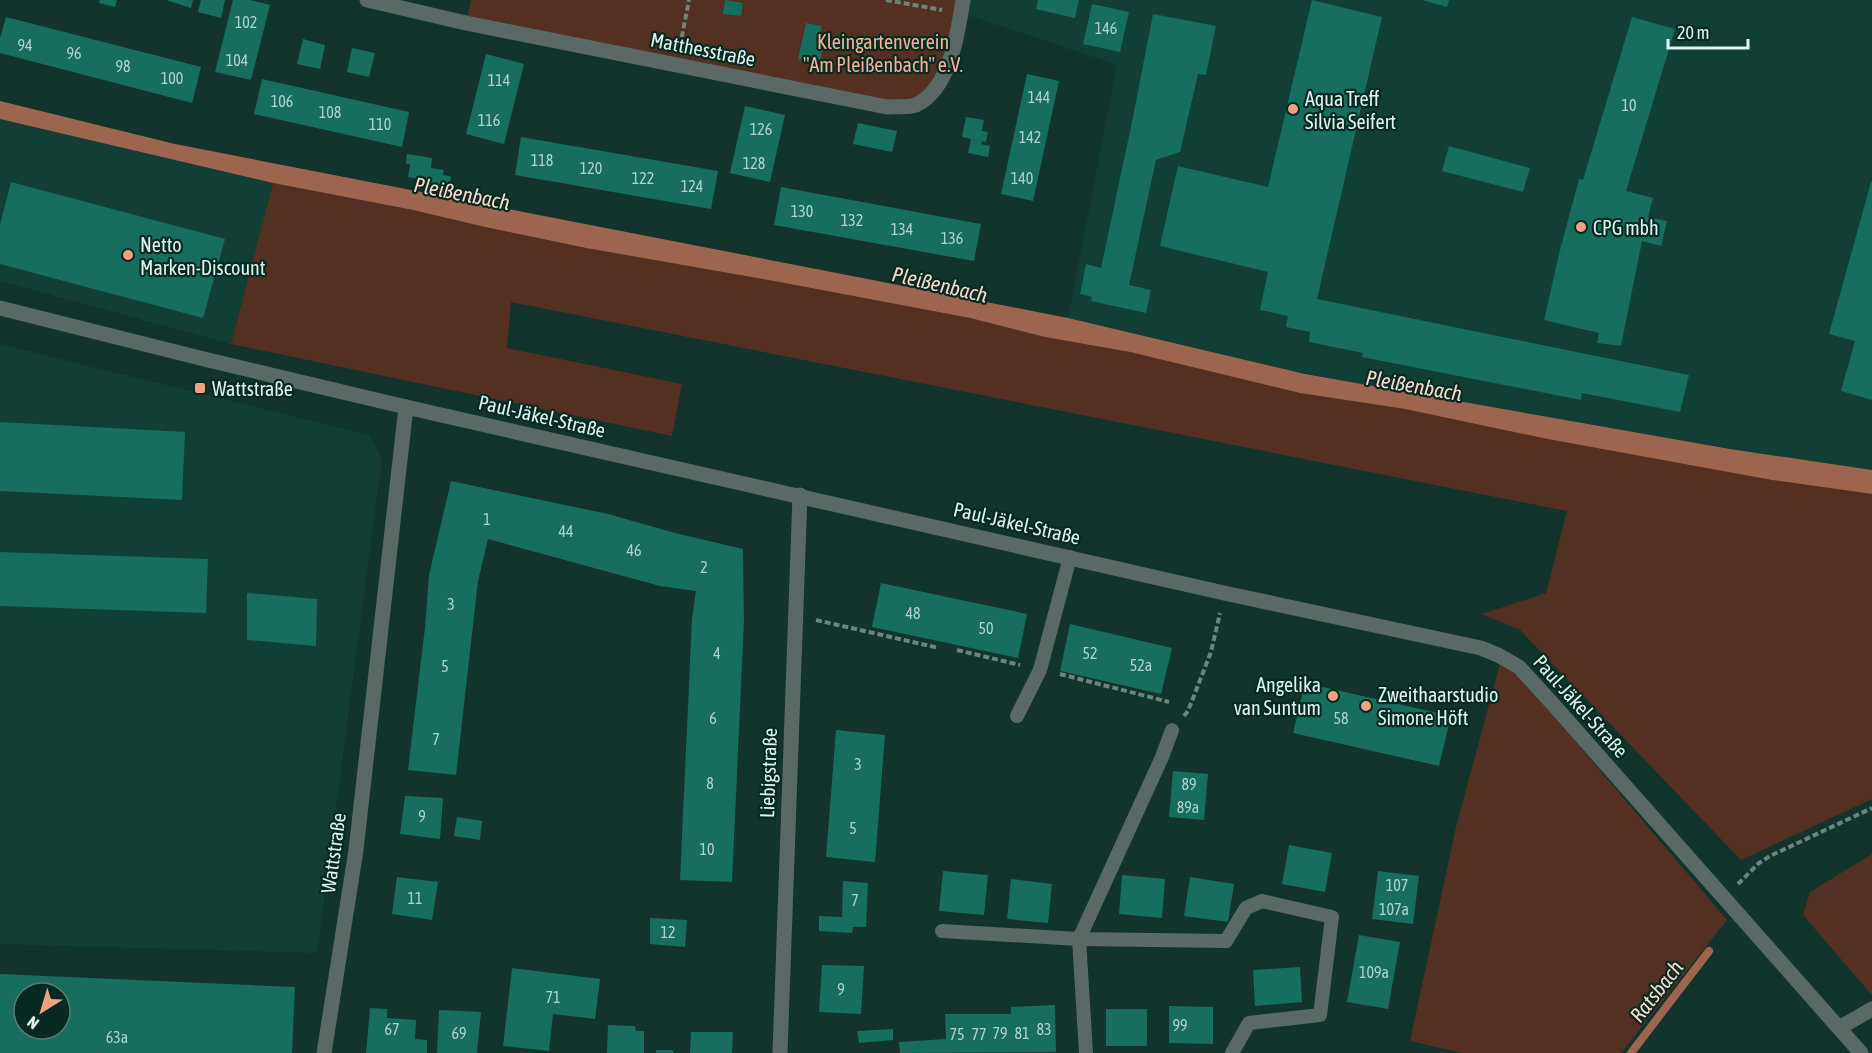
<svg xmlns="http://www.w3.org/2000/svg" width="1872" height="1053" font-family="'Asap Condensed',sans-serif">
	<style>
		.built { fill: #113f36 }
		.green { fill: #543022 }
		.water { fill: #9d644e }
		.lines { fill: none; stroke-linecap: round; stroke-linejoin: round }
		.stream { stroke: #9d644e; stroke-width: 8 }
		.building { fill: #176d5e; fill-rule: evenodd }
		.path { stroke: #6a857f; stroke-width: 4; stroke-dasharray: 6 3; stroke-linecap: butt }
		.service { stroke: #5a6965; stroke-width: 14 }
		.minor { stroke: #5a6965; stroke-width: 15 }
		.tertiary { stroke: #5a6965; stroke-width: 15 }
		.poi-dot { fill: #f2a080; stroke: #072a23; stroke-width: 2 }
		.labels { text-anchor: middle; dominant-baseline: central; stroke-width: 4.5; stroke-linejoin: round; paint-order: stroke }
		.number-label { font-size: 16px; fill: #aed1c9 }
		.park-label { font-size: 20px; fill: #f5b096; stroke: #072a23 }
		.street-label { font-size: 20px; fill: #e0f2ed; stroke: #072a23 }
		.poi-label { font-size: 20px; fill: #e0f2ed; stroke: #072a23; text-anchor: start }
		.water-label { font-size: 21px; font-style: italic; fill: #fdd9cc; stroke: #072a23 }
	</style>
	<rect width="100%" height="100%" fill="#12342d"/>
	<g class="built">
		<polygon points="963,0 1872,0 1872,470 1730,449 1305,374 1068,318 1117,65 961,13"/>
		<polygon points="0,119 273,183 231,344 0,281"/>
		<polygon points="0,344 369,435 382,458 317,953 0,944"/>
	</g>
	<g class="green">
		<polygon points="471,0 963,0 944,74 914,106 466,23"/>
		<polygon points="273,183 413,210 485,227 586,248 774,281 970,318 1045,337 1130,352 1300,393 1405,409 1772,480 1872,494 1872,799 1741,860 1520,630 1482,614 1546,593 1567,511 511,302 507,348 682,384 672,436 231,344"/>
		<polygon points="1501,660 1513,668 1727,920 1621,1053 1462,1053 1410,1041 1456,827"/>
		<polygon points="1872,854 1872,995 1803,915 1810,892"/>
	</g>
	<polygon class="water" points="0,101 175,144 1068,318 1305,374 1730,449 1872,470 1872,494 1772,480 1548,439 1405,409 1300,393 1130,352 1045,337 970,318 774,281 586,248 485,227 413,210 273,183 0,119"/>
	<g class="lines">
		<polyline class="stream" points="1631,1053 1709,951"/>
	</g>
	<g class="building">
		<polygon points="100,0 117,0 115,7 99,3"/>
		<polygon points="166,0 193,0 191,8"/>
		<polygon points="201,0 225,0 221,18 198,12"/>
		<polygon points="233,0 250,0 270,5 251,80 215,72"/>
		<polygon points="725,0 743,3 741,16 723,14"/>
		<polygon points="1038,0 1079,0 1075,18 1036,9"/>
		<polygon points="1312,0 1382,17 1317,299 1689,375 1680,412 1582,393 1581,400 1362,357 1363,353 1309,342 1310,332 1286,327 1288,316 1260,310 1268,272 1160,246 1178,166 1268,187"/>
		<polygon points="1422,0 1449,0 1447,7"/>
		<polygon points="1092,4 1129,12 1120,52 1083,44"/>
		<polygon points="1153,14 1216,26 1206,75 1198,74 1180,152 1156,160 1129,285 1151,290 1146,313 1091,301 1092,297 1080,294 1086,264 1101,268 1132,122"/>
		<polygon points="6,17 201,67 192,103 0,53 0,38"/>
		<polygon points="1632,17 1675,29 1626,191 1653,198 1648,217 1667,221 1661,246 1642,241 1621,346 1597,343 1599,333 1544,320 1559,254 1579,179 1583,180"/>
		<polygon points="806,23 822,26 817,46 823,47 820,63 798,59"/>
		<polygon points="303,39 325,45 320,69 297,64"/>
		<polygon points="352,48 375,53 369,77 347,72"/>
		<polygon points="486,54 524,64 504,144 466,134"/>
		<polygon points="1027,74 1059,81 1033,201 1001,194"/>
		<polygon points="262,79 409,112 402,147 254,114"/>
		<polygon points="745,106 785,115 770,182 730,173"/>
		<polygon points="966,117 984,120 982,131 988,132 986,142 982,141 981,144 990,146 988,157 968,153 971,139 962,137"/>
		<polygon points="858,123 897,131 892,152 853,144"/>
		<polygon points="521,137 718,171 711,209 515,175"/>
		<polygon points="1449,146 1530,168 1523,192 1442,171"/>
		<polygon points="407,154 432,158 431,168 444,170 443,175 451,176 449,189 428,185 429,181 408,177 410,164 406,164"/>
		<polygon points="11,182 225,239 203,318 0,264 0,225"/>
		<polygon points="1871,182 1872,182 1872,400 1841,391 1855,341 1829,334"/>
		<polygon points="781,187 981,224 974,261 774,225"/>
		<polygon points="0,422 185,432 182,500 0,491"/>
		<polygon points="451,481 608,514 675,533 743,549 744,621 732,882 680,880 692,619 696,591 660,586 488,539 478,581 456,775 408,770 425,627 429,575"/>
		<polygon points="0,552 208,559 206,613 0,606"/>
		<polygon points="881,583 1027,614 1018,658 872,627"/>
		<polygon points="247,593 317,599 316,646 247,640"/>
		<polygon points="1070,624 1172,648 1161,694 1060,671"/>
		<polygon points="1305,683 1451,716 1439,766 1293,733"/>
		<polygon points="836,730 885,735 875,862 826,857"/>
		<polygon points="1173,771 1208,774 1204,820 1169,817"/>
		<polygon points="405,796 443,798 440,839 400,834"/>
		<polygon points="457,817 482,821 480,840 454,836"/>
		<polygon points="1289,845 1332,853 1325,892 1282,884"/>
		<polygon points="943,871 988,875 984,915 939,911"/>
		<polygon points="1378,871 1419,876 1413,924 1372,919"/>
		<polygon points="1122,875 1165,879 1162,918 1119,914"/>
		<polygon points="397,877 438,882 432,920 392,914"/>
		<polygon points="1190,877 1234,884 1228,922 1184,916"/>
		<polygon points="1011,879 1052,884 1048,923 1007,919"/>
		<polygon points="843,881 868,883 866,927 853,927 852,933 819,931 819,916 842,917"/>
		<polygon points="650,918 687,920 685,947 650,944"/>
		<polygon points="1359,935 1400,942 1388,1009 1347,1002"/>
		<polygon points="822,965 864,966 861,1014 819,1012"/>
		<polygon points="1300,967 1302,1002 1255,1006 1253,970"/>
		<polygon points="512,968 600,979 595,1019 553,1014 549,1051 503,1046"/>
		<path d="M0,974L295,987L292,1053H0ZM24,993H60V1029H24Z"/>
		<polygon points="1055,1005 1056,1052 900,1053 899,1042 946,1039 945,1014 1011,1014 1011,1007"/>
		<polygon points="1169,1006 1213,1007 1213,1044 1169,1043"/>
		<polygon points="370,1008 387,1009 387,1018 416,1020 415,1039 427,1040 427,1053 366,1053"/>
		<rect x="1106" y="1009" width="41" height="37"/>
		<polygon points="439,1010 481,1012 477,1053 437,1053"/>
		<polygon points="608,1025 635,1026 636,1031 644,1031 644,1053 607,1053"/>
		<polygon points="893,1029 893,1040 859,1043 857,1031"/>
		<polygon points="691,1032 733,1032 732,1053 690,1053"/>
		<rect x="656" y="1050" width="17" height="3"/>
	</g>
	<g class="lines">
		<g class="path">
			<polyline points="886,0 942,10"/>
			<polyline points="680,46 689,0"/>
			<polyline points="816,620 939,648"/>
			<polyline points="957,650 1020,665"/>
			<polyline points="1060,674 1169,702"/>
			<polyline points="1184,716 1188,711 1211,652 1220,613"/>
			<polyline points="1738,884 1759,863 1770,856 1872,808"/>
		</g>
		<g class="service">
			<polyline points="1017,716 1040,670 1070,557"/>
			<polyline points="942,931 1079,939 1226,941 1246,908 1262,901 1332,917 1320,1015 1249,1023 1232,1053"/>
			<polyline points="1086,1053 1079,939 1162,757 1172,730"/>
		</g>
		<g class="minor">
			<path d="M367,0L466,23L887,107C896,106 908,108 916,105C950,89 958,33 963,0"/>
			<polyline points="1839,1028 1872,1009"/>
			<polyline points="324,1053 356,850 406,407"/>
			<polyline points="780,1053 800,495"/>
		</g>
		<polyline class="tertiary" points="0,308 208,360 406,407 1224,593 1481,648 1498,655 1519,667 1551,702 1861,1053"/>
	</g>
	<g class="poi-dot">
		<circle cx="1293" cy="109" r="6"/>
		<circle cx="1581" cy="227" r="6"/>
		<circle cx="128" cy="255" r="6"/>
		<rect x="194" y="382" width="12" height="12" rx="3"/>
		<circle cx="1333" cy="696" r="6"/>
		<circle cx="1366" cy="706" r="6"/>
	</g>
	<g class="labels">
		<g class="number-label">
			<text x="246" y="22">102</text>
			<text x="1106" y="28">146</text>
			<text x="25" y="45">94</text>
			<text x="74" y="53">96</text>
			<text x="237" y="60">104</text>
			<text x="123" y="66">98</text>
			<text x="172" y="78">100</text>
			<text x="499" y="80">114</text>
			<text x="1039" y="97">144</text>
			<text x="282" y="101">106</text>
			<text x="1629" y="105">10</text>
			<text x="330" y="112">108</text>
			<text x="489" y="120">116</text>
			<text x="380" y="124">110</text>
			<text x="761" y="129">126</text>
			<text x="1030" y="137">142</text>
			<text x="542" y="160">118</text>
			<text x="754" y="163">128</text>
			<text x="591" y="168">120</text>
			<text x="643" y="178">122</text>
			<text x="1022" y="178">140</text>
			<text x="692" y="186">124</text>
			<text x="802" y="211">130</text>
			<text x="852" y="220">132</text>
			<text x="902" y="229">134</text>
			<text x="952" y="238">136</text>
			<text x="487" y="519">1</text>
			<text x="566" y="531">44</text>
			<text x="634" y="550">46</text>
			<text x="704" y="567">2</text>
			<text x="451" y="604">3</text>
			<text x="913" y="613">48</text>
			<text x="986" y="628">50</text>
			<text x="717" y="653">4</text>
			<text x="1090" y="653">52</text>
			<text x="1141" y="665">52a</text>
			<text x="445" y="666">5</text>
			<text x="713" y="718">6</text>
			<text x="1341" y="718">58</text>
			<text x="436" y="739">7</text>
			<text x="858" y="764">3</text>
			<text x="710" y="783">8</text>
			<text x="1189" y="784">89</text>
			<text x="1188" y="807">89a</text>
			<text x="422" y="816">9</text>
			<text x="853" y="828">5</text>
			<text x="707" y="849">10</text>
			<text x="1397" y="885">107</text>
			<text x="415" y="898">11</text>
			<text x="855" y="900">7</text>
			<text x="1394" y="909">107a</text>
			<text x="668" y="932">12</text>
			<text x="1374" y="972">109a</text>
			<text x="841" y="989">9</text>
			<text x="553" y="997">71</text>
			<text x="1180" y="1025">99</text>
			<text x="392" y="1029">67</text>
			<text x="1044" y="1029">83</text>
			<text x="459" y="1033">69</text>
			<text x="1000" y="1033">79</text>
			<text x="1022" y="1033">81</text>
			<text x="957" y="1034">75</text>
			<text x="979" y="1034">77</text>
			<text x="117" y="1037">63a</text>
		</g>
		<g class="park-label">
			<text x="883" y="41">Kleingartenverein<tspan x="883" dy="23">"Am Pleißenbach" e.V.</tspan></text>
		</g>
		<g class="street-label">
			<text transform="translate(703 49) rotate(11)">Matthesstraße</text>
			<text transform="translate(542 416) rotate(13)">Paul-Jäkel-Straße</text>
			<text transform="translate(1017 523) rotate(13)">Paul-Jäkel-Straße</text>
			<text transform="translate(1581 706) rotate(48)">Paul-Jäkel-Straße</text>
			<text transform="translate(768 773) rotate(-88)">Liebigstraße</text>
			<text transform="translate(333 853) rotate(-82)">Wattstraße</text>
		</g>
		<g class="poi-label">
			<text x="1305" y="98">Aqua Treff<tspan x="1305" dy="23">Silvia Seifert</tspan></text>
			<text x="1593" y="227">CPG mbh</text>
			<text x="140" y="244">Netto<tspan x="140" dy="23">Marken-Discount</tspan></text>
			<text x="212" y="388">Wattstraße</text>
			<text x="1321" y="684" text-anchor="end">Angelika<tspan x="1321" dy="23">van Suntum</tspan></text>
			<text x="1378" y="694">Zweithaarstudio<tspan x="1378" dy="23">Simone Höft</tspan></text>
		</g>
		<g class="water-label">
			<text transform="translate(462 193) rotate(11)">Pleißenbach</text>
			<text transform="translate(940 284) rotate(13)">Pleißenbach</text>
			<text transform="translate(1414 385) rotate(10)">Pleißenbach</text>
			<text transform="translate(1656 991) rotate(-52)">Ratsbach</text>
		</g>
	</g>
	<g transform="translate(42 1011) rotate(217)"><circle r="28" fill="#072a23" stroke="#5e7a74" stroke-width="1.5"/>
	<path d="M0-4.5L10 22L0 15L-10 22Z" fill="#f2a080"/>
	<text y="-9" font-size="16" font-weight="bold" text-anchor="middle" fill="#e0f2ed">N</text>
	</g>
	<path d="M1668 39v9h80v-9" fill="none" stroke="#e0f2ed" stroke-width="3"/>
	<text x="1677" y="39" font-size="18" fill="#e0f2ed" stroke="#072a23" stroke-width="4.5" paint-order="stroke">20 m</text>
</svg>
